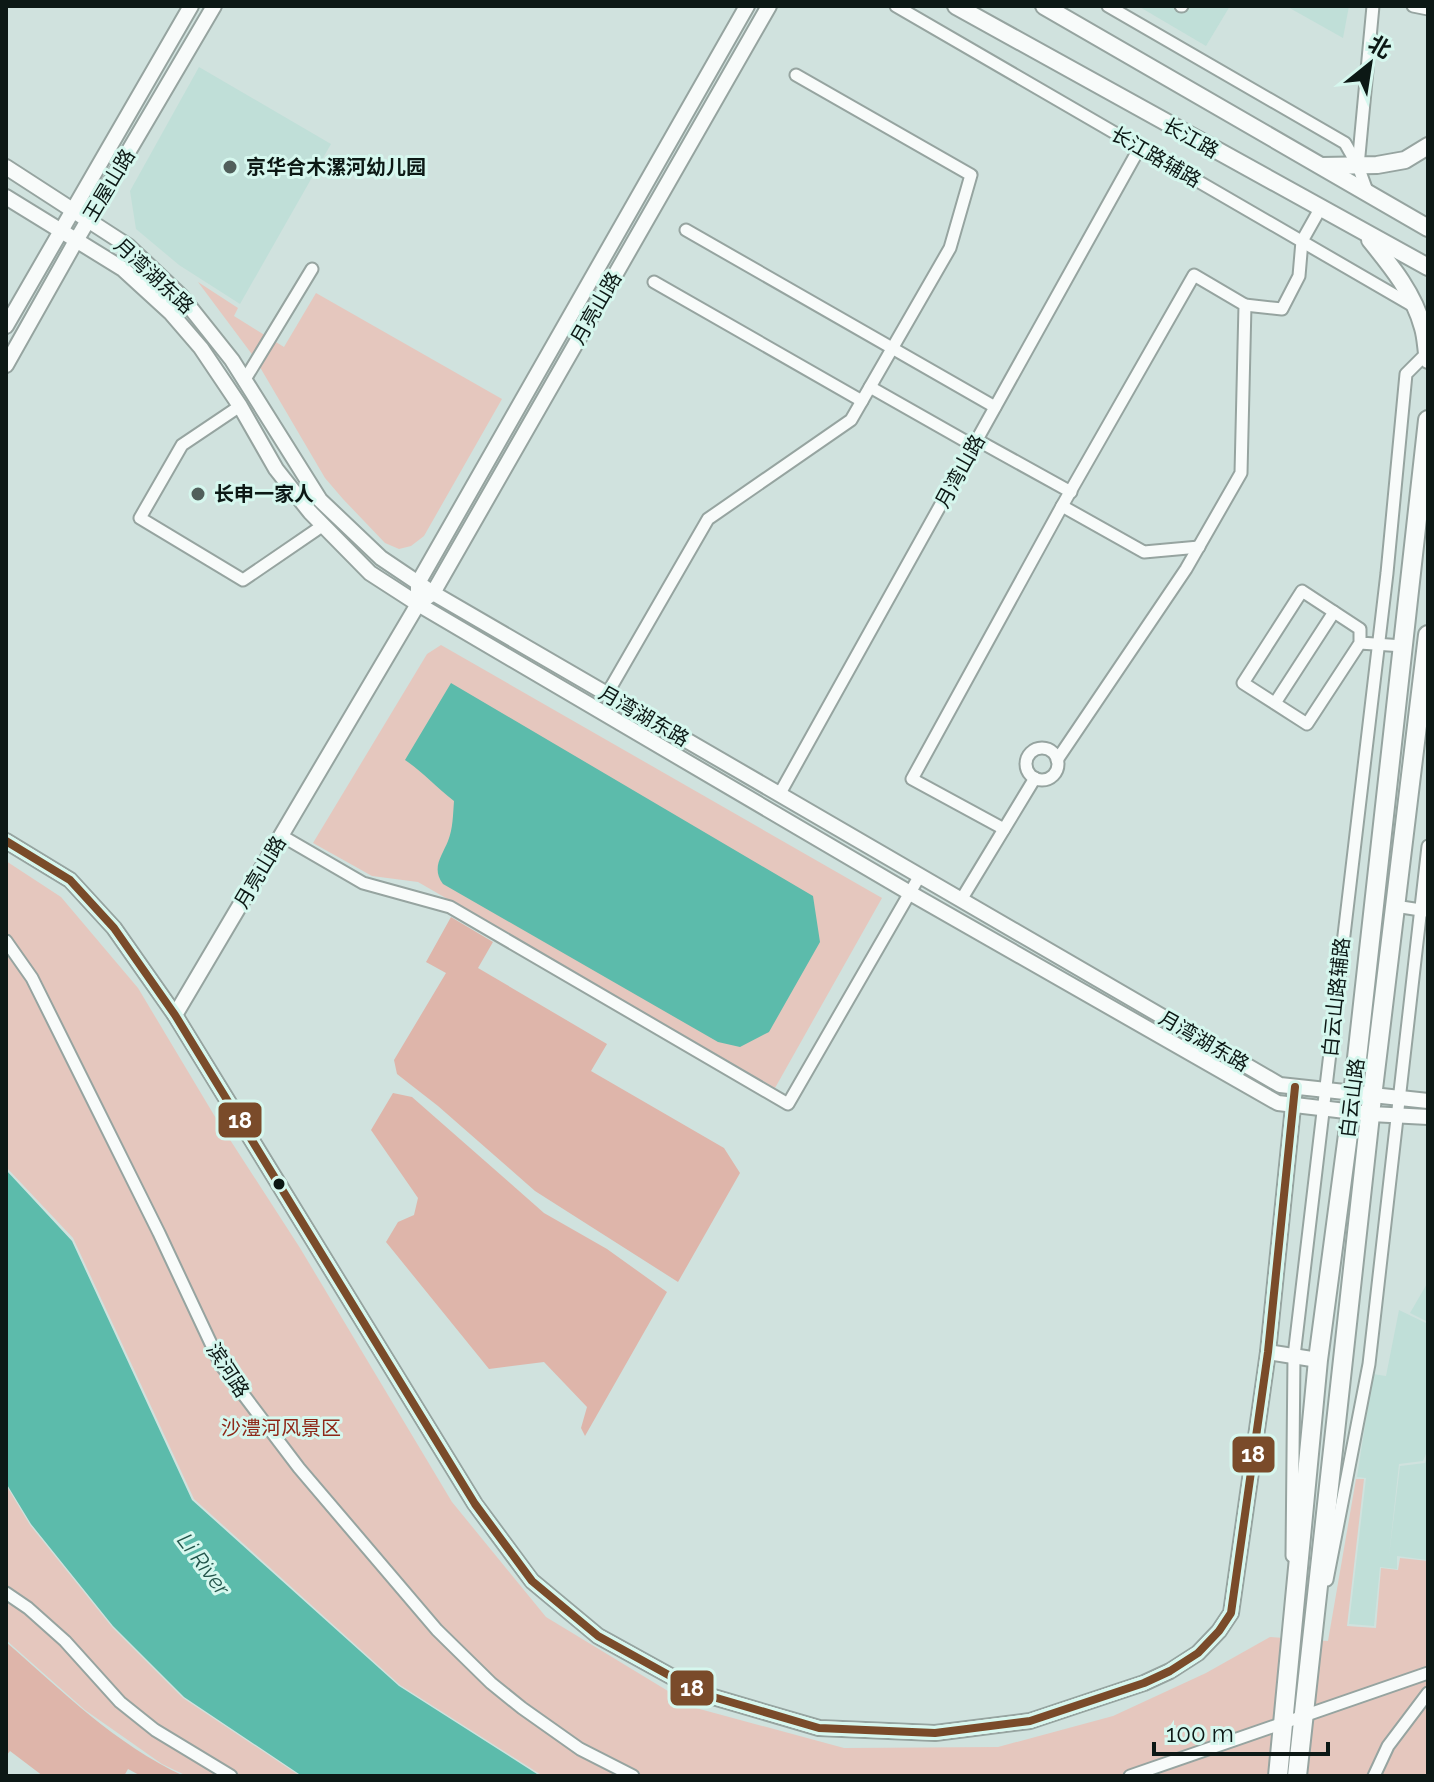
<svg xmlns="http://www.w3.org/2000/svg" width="1434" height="1782" font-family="Raleway,'Noto Sans SC',sans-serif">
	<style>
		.built { fill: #c0dfd8 }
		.green { fill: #e5c7be }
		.forest { fill: #deb5aa }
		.water { fill: #5cbbab }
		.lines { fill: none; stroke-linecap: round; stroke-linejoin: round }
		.minor-casing { stroke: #96a4a0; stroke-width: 15 }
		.tertiary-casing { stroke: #96a4a0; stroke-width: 18 }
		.secondary-casing { stroke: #96a4a0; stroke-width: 20 }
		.trunk-casing { stroke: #96a4a0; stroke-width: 22 }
		.minor { stroke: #f8fbfa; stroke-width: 11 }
		.tertiary { stroke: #f8fbfa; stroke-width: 14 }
		.secondary { stroke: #f8fbfa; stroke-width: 16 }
		.trunk { stroke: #f8fbfa; stroke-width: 18 }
		.bus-1-casing { stroke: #d6f7ee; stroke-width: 14 }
		.bus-1 { stroke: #7a4b2a; stroke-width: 8 }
		.poi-dot { fill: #515f5b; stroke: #d6f7ee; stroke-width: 3 }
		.bus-dot { fill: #0c1815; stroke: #d6f7ee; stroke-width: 3 }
		.labels { text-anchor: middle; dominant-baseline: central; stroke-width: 6; stroke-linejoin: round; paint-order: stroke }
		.street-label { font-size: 20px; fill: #0c1815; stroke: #d6f7ee }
		.poi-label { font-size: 20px; font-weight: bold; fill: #0c1815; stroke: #d6f7ee; text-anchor: start }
		.park-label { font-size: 20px; fill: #8e2717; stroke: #d6f7ee }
		.water-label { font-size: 22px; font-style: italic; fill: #23554b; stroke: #d6f7ee }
		.line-badge { stroke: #d6f7ee; stroke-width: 3 }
		.badge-label { font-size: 22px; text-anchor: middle; font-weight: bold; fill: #fff }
	</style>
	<rect width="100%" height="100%" fill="#d0e2de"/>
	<g class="built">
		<polygon points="1138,6 1230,6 1206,46"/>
		<polygon points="1286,6 1349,6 1343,38"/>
		<polygon points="199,67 331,144 240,304 179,265 136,229 130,191"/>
		<polygon points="1428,1282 1428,1322 1410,1313"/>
		<polygon points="1399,1310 1428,1324 1428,1449 1423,1461 1399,1464 1389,1556 1400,1466 1425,1463 1428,1455 1428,1560 1397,1556 1397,1569 1380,1567 1374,1626 1349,1624 1366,1478 1357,1477 1373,1374 1386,1376"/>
	</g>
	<g class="green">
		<polygon points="198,282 238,308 234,316 284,347 316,293 502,399 424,536 411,546 399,549 385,543 343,499 325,478 254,357"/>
		<polygon points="441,645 882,898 775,1088 418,882 372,876 313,843 427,654"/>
		<polygon points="6,861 61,897 138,988 214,1115 300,1248 452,1502 546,1617 696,1708 844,1748 998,1747 1113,1716 1206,1673 1270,1637 1328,1641 1356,1479 1364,1479 1347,1626 1376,1628 1381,1568 1398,1570 1400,1558 1428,1561 1428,1776 543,1776 400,1685 194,1499 73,1238 6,1167"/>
		<polygon points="6,1485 30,1525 112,1627 183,1698 300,1776 187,1776 162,1764 85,1710 6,1640"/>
	</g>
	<g class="forest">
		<polygon points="451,917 493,942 478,968 607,1044 591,1071 724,1148 740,1173 678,1282 535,1191 438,1106 397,1074 394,1060 446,973 426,962"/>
		<polygon points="393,1093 412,1097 544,1213 607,1249 667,1292 585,1436 581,1428 587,1407 544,1362 489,1369 386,1242 398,1222 414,1215 418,1198 371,1130"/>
		<path d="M6,1642C61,1690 116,1745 184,1776H141L128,1769L124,1776H43L10,1751L6,1756Z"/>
	</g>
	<g class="water">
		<path d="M451,683L813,896L820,942L769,1032L740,1047L718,1042L443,884C431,868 442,856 448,841C453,829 453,814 454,801C436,787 423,772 405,760Z"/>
		<polygon points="6,1170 72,1241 192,1500 399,1686 540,1776 302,1776 184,1697 113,1626 31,1524 6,1483"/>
	</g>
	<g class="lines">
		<defs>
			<g id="minor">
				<polyline points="896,6 1415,307"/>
				<polyline points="1108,6 1345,143 1358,166 1367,191"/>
				<polyline points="1181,6 1182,6"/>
				<polyline points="1413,6 1428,9"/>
				<polyline points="1358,166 1373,6"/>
				<polyline points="686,230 995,407"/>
				<polyline points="654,282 862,401"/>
				<polyline points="1245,305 1282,309 1299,276 1302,241 1320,209"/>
				<polyline points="244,381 312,269"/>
				<polyline points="870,387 974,446"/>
				<polyline points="240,406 182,445 140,518 243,580 322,526"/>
				<polyline points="977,440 1071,492"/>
				<polyline points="1062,506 1144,552 1199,547"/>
				<polyline points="1360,643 1307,724 1243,683 1302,591 1360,629 1360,643 1403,646"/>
				<polyline points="607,694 708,519 851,420 950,248 971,175 796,75"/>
				<polyline points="1275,703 1334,612"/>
				<circle cx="1042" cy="764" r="16"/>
				<polyline points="779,795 1140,147"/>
				<polyline points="1004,829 912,779 1062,506 1194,275 1245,305 1241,473 1186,569 1057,760"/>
				<polyline points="282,836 363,883 450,907 788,1104 919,877"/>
				<polyline points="961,900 1035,778"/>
				<polyline points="1395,906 1427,911"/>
				<polyline points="6,941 32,978 159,1233 221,1365 299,1468 437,1630 491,1683 522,1708 580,1749 633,1776"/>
				<polyline points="1292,1556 1294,1356 1387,573 1406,374 1428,352"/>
				<polyline points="1327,1580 1369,1364 1428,846"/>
				<polyline points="6,1593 28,1608 65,1641 120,1702 155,1730 231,1776"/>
				<polyline points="1130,1776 1428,1673"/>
				<polyline points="1374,1776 1388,1746 1428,1693"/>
			</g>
			<g id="tertiary">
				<polyline points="6,167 128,246 181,296 232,360 320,500 381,558 433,593 1280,1085 1428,1101"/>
				<polyline points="6,197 123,269 170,312 201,348 240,406 276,469 310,512 370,573 418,604 910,893 1278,1103 1371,1114 1428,1117"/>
				<polyline points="6,326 191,6"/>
				<polyline points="6,365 77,239 214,6"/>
				<polyline points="418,592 418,583 747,6"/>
				<polyline points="6,841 70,880 114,928 175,1015 475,1504 532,1581 598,1636 703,1694 819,1728 935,1733 1030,1721 1144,1683 1170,1671 1198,1653 1219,1631 1231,1613 1268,1352 1295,1087"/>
				<polyline points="175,1015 418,604 433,593 769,6"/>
				<polyline points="1268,1352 1318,1360"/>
			</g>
			<g id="secondary">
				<polyline points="956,6 1428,267"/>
				<polyline points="1044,6 1428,228"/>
				<polyline points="1322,166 1377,165 1405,160 1428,146"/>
				<path d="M1370,240C1392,267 1414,294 1423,328C1426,338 1426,349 1428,360"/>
			</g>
			<g id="trunk">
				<polyline points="1278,1776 1318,1360 1351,1112 1428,420"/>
				<polyline points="1297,1776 1372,1097 1428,635"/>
			</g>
		</defs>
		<use href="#minor" class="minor-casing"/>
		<use href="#tertiary" class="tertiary-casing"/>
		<use href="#secondary" class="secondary-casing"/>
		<use href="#trunk" class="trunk-casing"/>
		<use href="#minor" class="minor"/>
		<use href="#tertiary" class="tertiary"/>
		<use href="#secondary" class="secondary"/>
		<use href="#trunk" class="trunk"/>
		<defs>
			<polyline id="bus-1" points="6,841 70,880 114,928 175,1015 475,1504 532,1581 598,1636 703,1694 819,1728 935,1733 1030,1721 1144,1683 1170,1671 1198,1653 1219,1631 1231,1613 1268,1352 1295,1087"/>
		</defs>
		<use href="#bus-1" class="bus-1-casing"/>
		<use href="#bus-1" class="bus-1"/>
	</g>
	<g class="poi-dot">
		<circle cx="230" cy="167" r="8"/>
		<circle cx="198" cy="494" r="8"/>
	</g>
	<circle class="bus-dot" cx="279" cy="1184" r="7"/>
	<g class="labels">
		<g class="street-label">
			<text transform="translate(1191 138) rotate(29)">长江路</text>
			<text transform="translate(1156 157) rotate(30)">长江路辅路</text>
			<text transform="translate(109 185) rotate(-59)">王屋山路</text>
			<text transform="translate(154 276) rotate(43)">月湾湖东路</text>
			<text transform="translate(596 308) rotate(-60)">月亮山路</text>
			<text transform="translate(960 471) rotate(-61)">月湾山路</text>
			<text transform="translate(644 716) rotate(30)">月湾湖东路</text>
			<text transform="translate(260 872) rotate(-59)">月亮山路</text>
			<text transform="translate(1336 997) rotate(-84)">白云山路辅路</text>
			<text transform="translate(1204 1041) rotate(30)">月湾湖东路</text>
			<text transform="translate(1352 1098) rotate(-83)">白云山路</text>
			<text transform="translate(228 1370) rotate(57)">滨河路</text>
		</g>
		<g class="poi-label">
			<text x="246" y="167">京华合木漯河幼儿园</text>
			<text x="214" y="494">长申一家人</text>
		</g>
		<g class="park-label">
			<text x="281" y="1428">沙澧河风景区</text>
		</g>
		<g class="water-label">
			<text transform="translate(204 1564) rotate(53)">Li River</text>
		</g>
	</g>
	<g class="line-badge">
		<rect x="217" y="1101" width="46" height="38" rx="8" fill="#7a4b2a"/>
		<rect x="1231" y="1435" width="45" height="39" rx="8" fill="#7a4b2a"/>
		<rect x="669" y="1669" width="46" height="38" rx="8" fill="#7a4b2a"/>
	</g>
	<g class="badge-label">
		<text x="240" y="1128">18</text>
		<text x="1253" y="1462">18</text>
		<text x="692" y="1696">18</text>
	</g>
	<rect width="1434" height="1782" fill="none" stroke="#0c1815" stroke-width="16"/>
	<g transform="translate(1370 64) rotate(30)" stroke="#d6f7ee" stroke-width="6" paint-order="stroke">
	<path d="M0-6L14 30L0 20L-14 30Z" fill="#0c1815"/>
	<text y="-12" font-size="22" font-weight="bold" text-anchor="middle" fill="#0c1815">北</text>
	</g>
	<path d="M1154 1742v12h174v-12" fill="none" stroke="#0c1815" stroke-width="4"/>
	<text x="1166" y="1742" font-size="24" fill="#0c1815" stroke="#d6f7ee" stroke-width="6" paint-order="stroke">100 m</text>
</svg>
